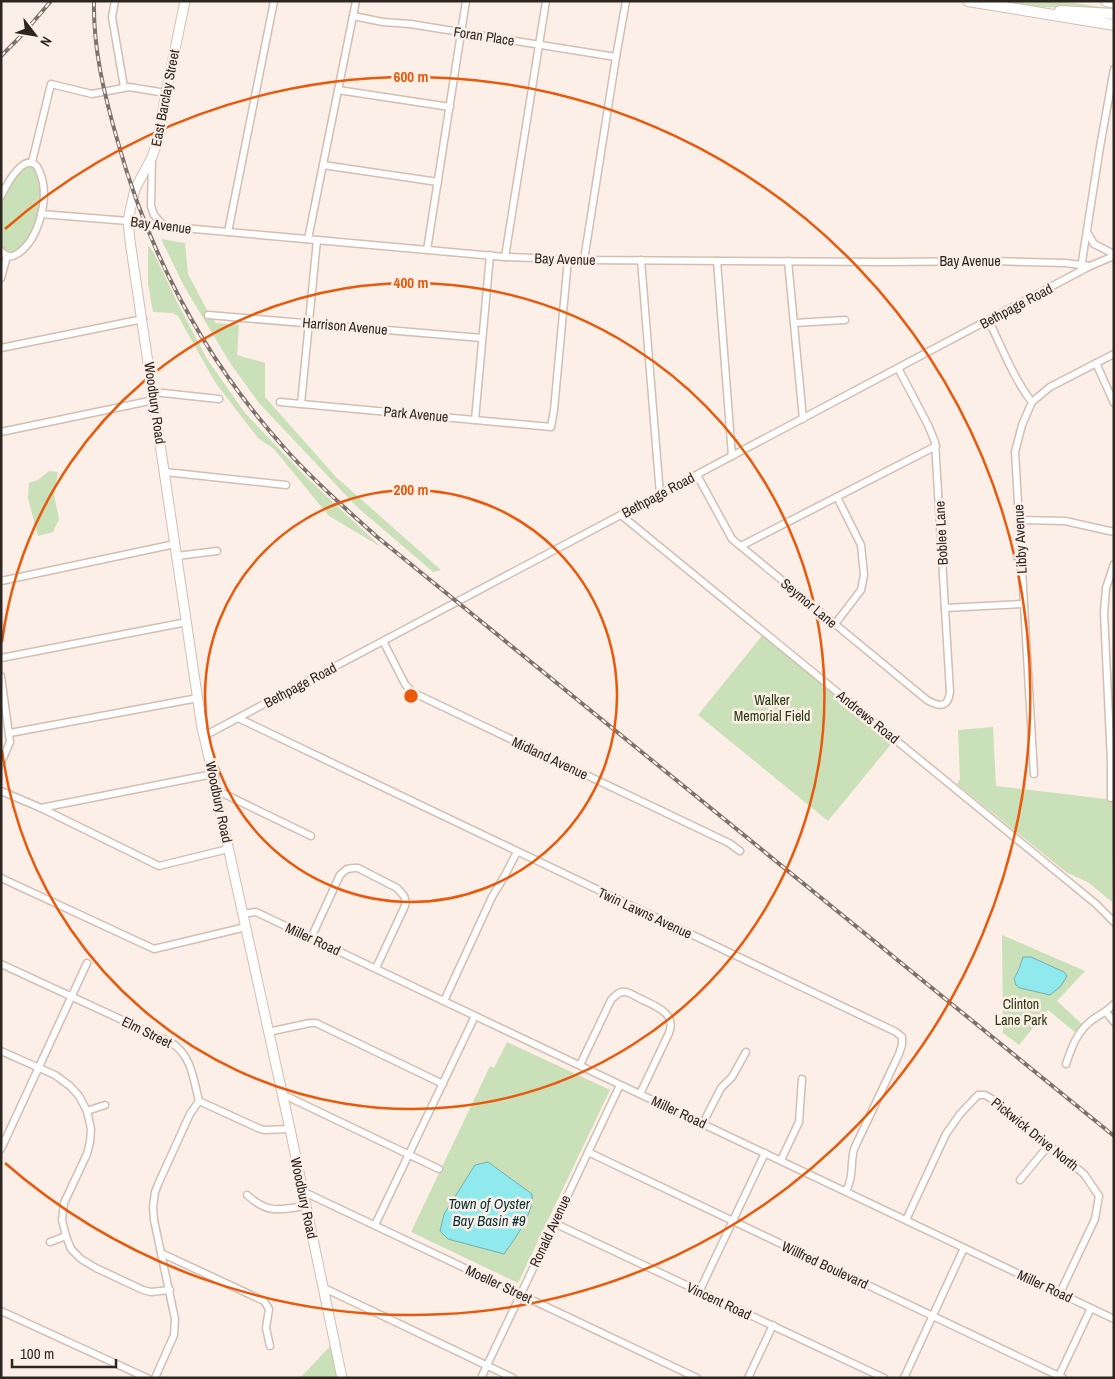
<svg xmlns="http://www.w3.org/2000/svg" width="1115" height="1379" font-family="'Archivo Narrow',sans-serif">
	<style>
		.green { fill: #cae0b8 }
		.water { fill: #90eaed; stroke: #72afb0 }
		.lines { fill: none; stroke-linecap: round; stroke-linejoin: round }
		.street-casing { stroke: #d3beb1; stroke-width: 9 }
		.secondary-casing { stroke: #d3beb1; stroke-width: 11 }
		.primary-casing { stroke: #d3beb1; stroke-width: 12 }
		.street { stroke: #fff; stroke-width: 6 }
		.secondary { stroke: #fff; stroke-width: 9 }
		.primary { stroke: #fff; stroke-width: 10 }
		.rail-casing { stroke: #7c726c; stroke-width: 4 }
		.rail { stroke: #fcefe7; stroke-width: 2; stroke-dasharray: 5.5; stroke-linecap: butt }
		.ring { fill: none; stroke: #e8590c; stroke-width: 2.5 }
		.labels { text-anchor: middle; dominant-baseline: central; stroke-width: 5; stroke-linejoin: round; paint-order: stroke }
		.street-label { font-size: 14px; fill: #2d2520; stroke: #fcefe7 }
		.park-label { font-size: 14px; fill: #26390f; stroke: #fcefe7 }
		.water-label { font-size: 15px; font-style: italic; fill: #073436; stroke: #fcefe7 }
		.centre { fill: #e8590c; stroke: #fcefe7; stroke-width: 2.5 }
		.ring-label { font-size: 15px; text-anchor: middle; font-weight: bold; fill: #e8590c; stroke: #fcefe7; stroke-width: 5; stroke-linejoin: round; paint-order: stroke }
	</style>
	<rect width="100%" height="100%" fill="#fcefe7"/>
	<g class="green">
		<polygon points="1003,1 1061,1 1108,8 1108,11 1029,6"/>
		<polygon points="31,164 40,177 42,208 32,235 15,254 4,252 1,248 1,199 17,172"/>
		<polygon points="161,239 185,243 188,274 208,312 216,323 239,325 237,355 265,363 265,397 336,477 441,570 433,572 356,506 259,403 230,363 184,286"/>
		<polygon points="148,245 154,253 176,300 207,359 245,413 305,476 381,547 329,516 274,449 258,438 215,382 178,316 173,313 153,312 148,284"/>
		<polygon points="49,471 58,472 54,495 59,519 53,532 38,536 28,498 29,483 38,480"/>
		<polygon points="765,632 892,743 828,821 698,715"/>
		<polygon points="993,727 996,786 1114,800 1112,902 1089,883 1066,872 957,784 960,779 958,730"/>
		<polygon points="1002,935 1085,971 1057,1001 1083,1025 1076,1033 1048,1010 1019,1045 1003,1033"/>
		<polygon points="507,1042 610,1090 518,1283 411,1232 490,1066 494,1068"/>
		<polygon points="334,1342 342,1378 300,1378"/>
	</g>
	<g class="water">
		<polygon points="1023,957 1031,957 1064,972 1067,976 1061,986 1050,995 1020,988 1016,985 1014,979 1019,969"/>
		<path d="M488,1162L532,1194C534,1214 515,1238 504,1254L448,1239L440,1231L444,1214L475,1165Z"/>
	</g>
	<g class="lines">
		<defs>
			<g id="street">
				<polyline points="115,1 112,17 124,87"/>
				<polyline points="353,16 383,22 410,24 616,57"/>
				<polyline points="338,90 450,107"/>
				<polyline points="152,159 151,206 154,215 164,226"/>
				<polyline points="32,162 51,84 92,94 129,87 166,93"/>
				<polyline points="323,165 438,182"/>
				<path d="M1,196C5,188 21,156 34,164C37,165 39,170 40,173C50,197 39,240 17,254C11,258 6,257 1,251"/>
				<polyline points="41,214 128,221 150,225 505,257 584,260 889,262 993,261 1065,263 1090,266"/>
				<polyline points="228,232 274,1"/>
				<polyline points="1087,232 1094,244 1114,254"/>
				<polyline points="308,239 356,1"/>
				<polyline points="427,250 466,1"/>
				<polyline points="505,257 546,1"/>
				<polyline points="584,260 616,57 626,1"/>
				<polyline points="641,260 660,495"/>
				<polyline points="717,261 732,456"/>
				<polyline points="788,261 803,419"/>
				<polyline points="1081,268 1100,147 1114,69"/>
				<polyline points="1,278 7,256"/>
				<polyline points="208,315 482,338"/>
				<path d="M989,321C1001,346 1015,381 1032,402"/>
				<polyline points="794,323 845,320"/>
				<polyline points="1,348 143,319"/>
				<polyline points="1096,363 1114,403"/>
				<polyline points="153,392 219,399"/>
				<polyline points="280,402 551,427 554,410 568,259"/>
				<polyline points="301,404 317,240"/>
				<polyline points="475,420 490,255"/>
				<polyline points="1,432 154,400"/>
				<polyline points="165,472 286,485"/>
				<path d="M697,475L732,539L927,700C939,707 948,708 950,692L935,442L928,425L898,368"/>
				<polyline points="621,515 1096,904 1114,922"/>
				<polyline points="1019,520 1065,521 1114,532"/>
				<polyline points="741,546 936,446"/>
				<polyline points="177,556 217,551"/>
				<polyline points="1,581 175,544"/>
				<polyline points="945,608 1023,604"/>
				<polyline points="835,624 861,590 864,575 861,545 837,497"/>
				<polyline points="383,641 405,684 412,692 729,843 740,851"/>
				<polyline points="1,658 187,622"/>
				<polyline points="1,676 10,742 1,763"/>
				<path d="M238,718L896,1032L902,1037V1045L899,1054L854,1149C850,1165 854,1176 846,1191"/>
				<polyline points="10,733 198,698"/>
				<polyline points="204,736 1090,266 1114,256"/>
				<polyline points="1034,774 1015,452 1022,425 1032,402 1050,387 1114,354"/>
				<polyline points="216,790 311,836"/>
				<polyline points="1,791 41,808 159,866 228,849"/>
				<polyline points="1111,798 1111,761 1104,613 1106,588 1114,564"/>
				<polyline points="41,808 213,774"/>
				<polyline points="1,878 154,949 246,927"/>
				<polyline points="242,914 256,912 1114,1319"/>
				<polyline points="311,938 340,875 347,869 354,868 358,868 397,888 404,896 406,902 404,908 376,968"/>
				<path d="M1,964L172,1043C192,1057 193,1078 199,1101"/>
				<polyline points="444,1001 492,897 504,877 517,852"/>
				<polyline points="1106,1012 1114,1022"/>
				<polyline points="268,1032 310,1023 316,1023 443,1084"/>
				<polyline points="1,1051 55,1075 70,1086 79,1096 87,1111 91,1129 90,1142 87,1154 64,1203 62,1220 66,1236 71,1249 81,1259 96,1268 143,1290 151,1292 170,1290"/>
				<path d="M1066,1064C1072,1046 1078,1029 1095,1018C1102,1013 1108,1011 1114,1004"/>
				<path d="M580,1065L611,1000C615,996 619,991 625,992C629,992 635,996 639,998C654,1006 677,1012 669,1033L640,1094"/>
				<polyline points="282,1094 439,1169"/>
				<polyline points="199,1101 258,1128 264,1130 290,1129"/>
				<polyline points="87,1111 105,1105"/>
				<polyline points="703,1123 721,1088 732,1077 746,1052"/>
				<polyline points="1,1149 87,963"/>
				<polyline points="588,1152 1063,1378"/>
				<polyline points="781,1160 799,1122 802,1079"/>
				<polyline points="1020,1180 1048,1146"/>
				<polyline points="302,1191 697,1378"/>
				<path d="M247,1195C268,1214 279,1210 305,1206"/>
				<polyline points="906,1220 946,1134 960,1114 978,1095 985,1095 992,1099 1084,1174 1099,1196 1095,1219 1060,1293"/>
				<polyline points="554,1223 884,1378"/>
				<polyline points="375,1225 475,1016"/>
				<polyline points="50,1242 66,1236"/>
				<polyline points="161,1253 264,1301 269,1309 266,1328 270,1346"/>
				<polyline points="322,1287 513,1378"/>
				<polyline points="699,1292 765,1153"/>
				<polyline points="1,1311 147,1378"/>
				<polyline points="155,1378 174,1335 175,1319 154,1220 153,1207 155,1192 159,1182 190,1114 199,1101"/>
				<polyline points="481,1378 620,1085"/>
				<polyline points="748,1378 773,1325"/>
				<polyline points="904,1378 964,1248"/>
				<polyline points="1058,1378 1091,1308"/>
			</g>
			<polyline id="secondary" points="185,1 166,93 157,143 152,157 135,189 130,211 128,221 130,241 202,728 213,774 218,801 290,1129 342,1378"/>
			<g id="primary">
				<polyline points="968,1 1114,25"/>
				<polyline points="1106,1 1114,3"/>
				<polyline points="1060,11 1114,14"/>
			</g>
		</defs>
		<use href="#street" class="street-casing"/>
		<use href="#secondary" class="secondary-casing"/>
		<use href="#primary" class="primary-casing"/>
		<use href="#street" class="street"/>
		<use href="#secondary" class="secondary"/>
		<use href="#primary" class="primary"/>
		<defs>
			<g id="rail">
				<path d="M94,1C93,48 104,94 117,139C150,258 205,361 288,452C315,482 346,509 376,536L1114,1136"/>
				<polyline points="1,56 23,34 51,1"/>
			</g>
		</defs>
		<use href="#rail" class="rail-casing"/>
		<use href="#rail" class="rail"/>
	</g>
	<g class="ring">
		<circle cx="411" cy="696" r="206"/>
		<path d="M2 642A413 413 0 1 1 2 750"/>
		<path d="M5 229A619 619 0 1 1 5 1163"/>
	</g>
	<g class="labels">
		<g class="street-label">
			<text transform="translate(484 36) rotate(9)">Foran Place</text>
			<text transform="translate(165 98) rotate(-79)">East Barclay Street</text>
			<text transform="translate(161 225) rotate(7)">Bay Avenue</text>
			<text transform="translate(565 259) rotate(2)">Bay Avenue</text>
			<text x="970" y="261">Bay Avenue</text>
			<text transform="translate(1016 306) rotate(-28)">Bethpage Road</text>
			<text transform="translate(345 326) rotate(5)">Harrison Avenue</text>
			<text transform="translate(155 403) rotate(82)">Woodbury Road</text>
			<text transform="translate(416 414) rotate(5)">Park Avenue</text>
			<text transform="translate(658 495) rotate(-28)">Bethpage Road</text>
			<text transform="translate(941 533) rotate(-93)">Boblee Lane</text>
			<text transform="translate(1020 539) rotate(-93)">Libby Avenue</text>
			<text transform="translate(809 603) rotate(40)">Seymor Lane</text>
			<text transform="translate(300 685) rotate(-28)">Bethpage Road</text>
			<text transform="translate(868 717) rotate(39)">Andrews Road</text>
			<text transform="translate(550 758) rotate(25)">Midland Avenue</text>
			<text transform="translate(219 802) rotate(78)">Woodbury Road</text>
			<text transform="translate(645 913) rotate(25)">Twin Lawns Avenue</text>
			<text transform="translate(313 939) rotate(25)">Miller Road</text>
			<text transform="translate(147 1032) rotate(26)">Elm Street</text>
			<text transform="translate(679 1112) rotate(25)">Miller Road</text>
			<text transform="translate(1035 1134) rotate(39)">Pickwick Drive North</text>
			<text transform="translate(304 1198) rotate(78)">Woodbury Road</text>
			<text transform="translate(550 1231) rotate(-65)">Ronald Avenue</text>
			<text transform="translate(825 1265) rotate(25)">Willfred Boulevard</text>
			<text transform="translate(499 1284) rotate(25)">Moeller Street</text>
			<text transform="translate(1045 1286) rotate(25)">Miller Road</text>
			<text transform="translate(719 1301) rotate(25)">Vincent Road</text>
		</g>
		<g class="park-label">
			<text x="772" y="700">Walker<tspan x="772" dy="16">Memorial Field</tspan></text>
			<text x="1021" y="1004">Clinton<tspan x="1021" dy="16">Lane Park</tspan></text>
		</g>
		<g class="water-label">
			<text x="489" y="1203">Town of Oyster<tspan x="489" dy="17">Bay Basin #9</tspan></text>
		</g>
	</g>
	<circle cx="411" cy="696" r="8" class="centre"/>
	<g class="ring-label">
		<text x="411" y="82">600 m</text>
		<text x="411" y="288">400 m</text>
		<text x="411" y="495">200 m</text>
	</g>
	<rect width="1115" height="1379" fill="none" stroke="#2d2520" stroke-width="5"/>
	<g transform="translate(35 35) rotate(121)" stroke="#fcefe7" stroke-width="4" paint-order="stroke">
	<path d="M0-4L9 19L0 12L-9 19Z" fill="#2d2520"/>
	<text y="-8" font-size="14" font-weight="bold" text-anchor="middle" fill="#2d2520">N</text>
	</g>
	<path d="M12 1359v8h104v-8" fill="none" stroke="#2d2520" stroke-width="2.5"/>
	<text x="20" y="1359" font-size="15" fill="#2d2520" stroke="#fcefe7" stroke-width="4" paint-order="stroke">100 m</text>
</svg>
